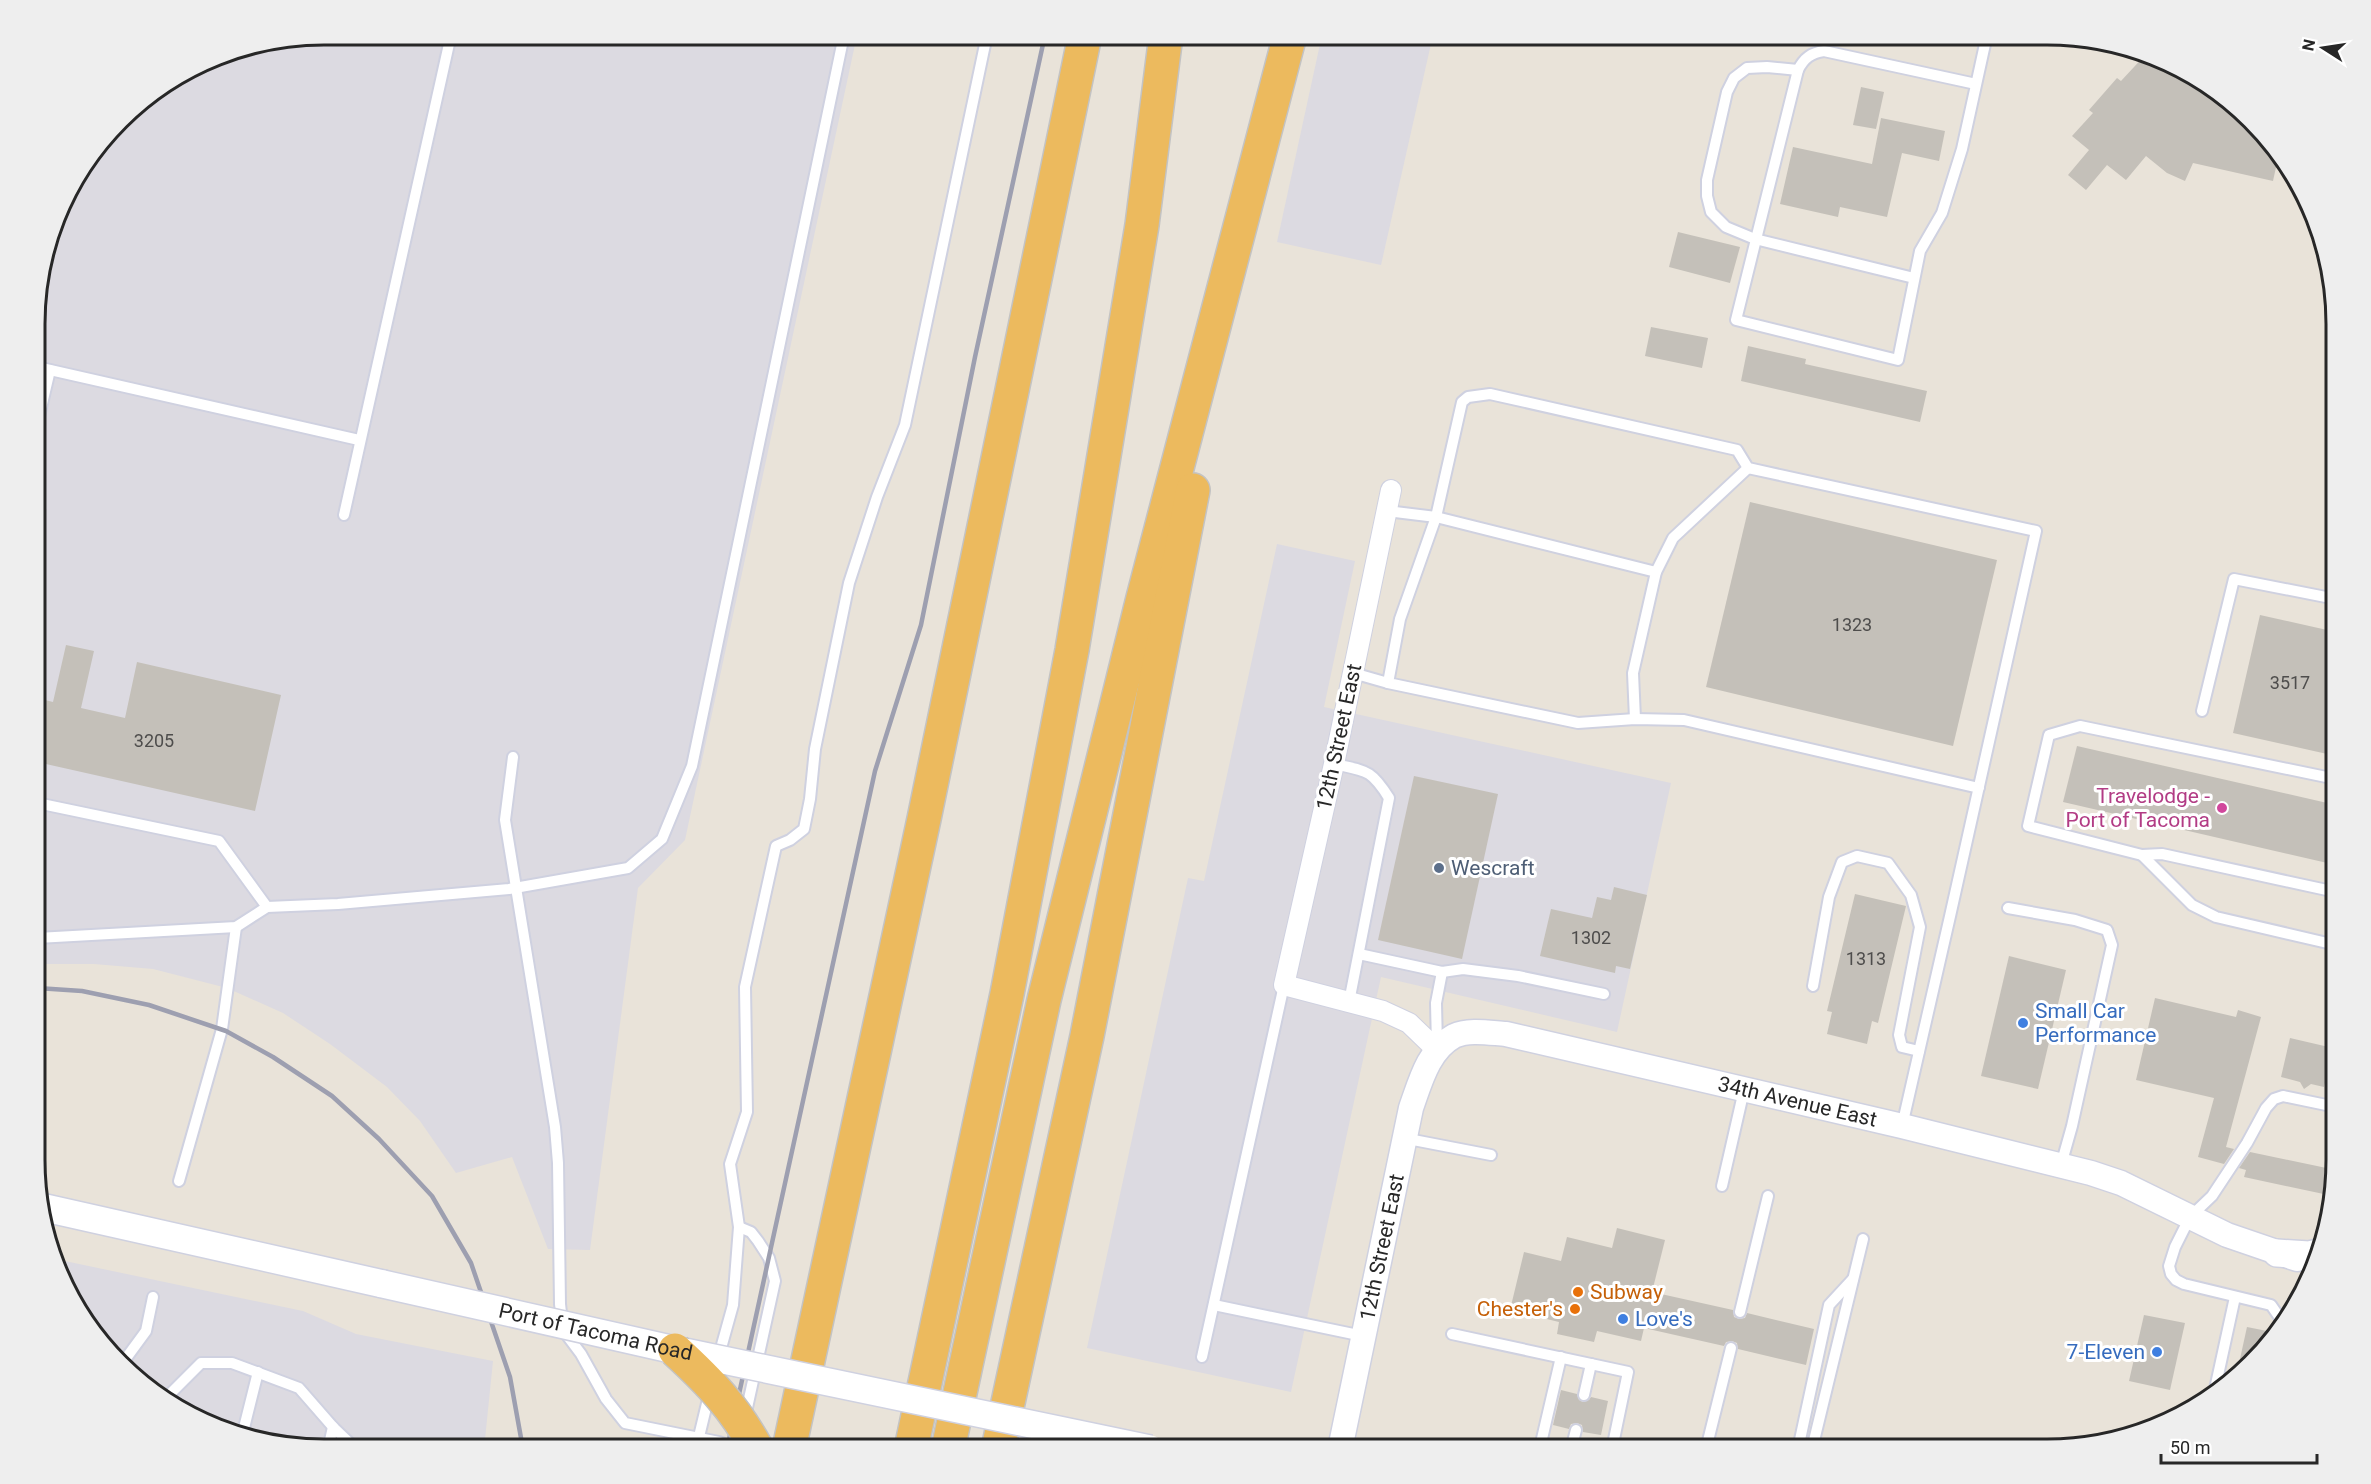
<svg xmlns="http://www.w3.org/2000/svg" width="2371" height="1484" font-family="Roboto,sans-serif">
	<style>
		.industrial { fill: #dcdae1 }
		.building { fill: #c4c0b9 }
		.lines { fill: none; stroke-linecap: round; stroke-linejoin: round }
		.service-casing { stroke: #cfd1e0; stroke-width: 14 }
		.minor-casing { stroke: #cfd1e0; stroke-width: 22 }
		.tertiary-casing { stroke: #cfd1e0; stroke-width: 27 }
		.secondary-casing { stroke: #cfd1e0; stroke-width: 30 }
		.trunk-casing { stroke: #c3c3c3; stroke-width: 36 }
		.service { stroke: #fff; stroke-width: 10 }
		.minor { stroke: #fff; stroke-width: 20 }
		.tertiary { stroke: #fff; stroke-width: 24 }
		.secondary { stroke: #fff; stroke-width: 27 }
		.trunk { stroke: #ecba5e; stroke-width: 33 }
		.rail { stroke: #9d9fb0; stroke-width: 4.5 }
		.secondary-bridge-casing { stroke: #cfd1e0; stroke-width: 30; stroke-linecap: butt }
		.trunk-bridge-casing { stroke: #c3c3c3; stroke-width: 36; stroke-linecap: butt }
		.secondary-bridge { stroke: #fff; stroke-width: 27 }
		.trunk-bridge { stroke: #ecba5e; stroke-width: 33 }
		.hotel-dot { fill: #d1479c; stroke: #fff; stroke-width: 2 }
		.service-dot { fill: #5c6f8a; stroke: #fff; stroke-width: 2 }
		.shop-dot { fill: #3f7fe0; stroke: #fff; stroke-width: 2 }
		.food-dot { fill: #e8710a; stroke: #fff; stroke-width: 2 }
		.labels { text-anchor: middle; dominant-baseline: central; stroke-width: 6; stroke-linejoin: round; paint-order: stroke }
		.number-label { font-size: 18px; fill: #4e4d4c }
		.street-label { font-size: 21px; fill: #272727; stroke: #fff }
		.hotel-label { font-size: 21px; fill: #b23c85; stroke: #fff; text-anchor: end }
		.service-label { font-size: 21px; fill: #4e5e75; stroke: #fff; text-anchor: start }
		.shop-label { font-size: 21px; fill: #366cbe; stroke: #fff; text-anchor: start }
		.food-label { font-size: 21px; fill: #c56008; stroke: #fff; text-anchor: start }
		.rim { fill: none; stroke: #272727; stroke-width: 3 }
	</style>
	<rect width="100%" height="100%" fill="#e9e3d9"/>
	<g class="industrial">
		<polygon points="324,35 857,35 685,840 638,888 590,1250 548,1249 512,1157 456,1173 420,1121 387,1087 330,1044 283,1013 227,988 153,969 94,964 37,964 37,286 64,196 133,107 213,56"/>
		<polygon points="1322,35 1433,35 1381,265 1277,242"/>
		<polygon points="1277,544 1355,561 1324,707 1671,783 1617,1032 1381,977 1291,1392 1087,1348 1188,878 1204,881"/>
		<polygon points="60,1260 303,1311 356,1334 493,1361 484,1449 323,1449 249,1440 163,1401 83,1321"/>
	</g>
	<g class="building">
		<polygon points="2147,53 2208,83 2278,158 2273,181 2193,163 2185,181 2167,173 2146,156 2126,180 2107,165 2086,190 2068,175 2089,150 2072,136 2093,113 2089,110 2117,78 2121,81"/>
		<polygon points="1861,87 1884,92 1876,129 1853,125"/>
		<polygon points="1881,118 1945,131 1939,161 1902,153 1887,217 1840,207 1838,217 1780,204 1793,147 1872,164"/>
		<polygon points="1678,232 1740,247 1730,283 1669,267"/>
		<polygon points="1651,327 1708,338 1702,368 1645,356"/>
		<polygon points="1748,346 1806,359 1805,364 1927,391 1920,422 1741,381"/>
		<polygon points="1750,502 1997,560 1953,746 1706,687"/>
		<polygon points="2260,615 2336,632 2336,756 2233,733"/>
		<polygon points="66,645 94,651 81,708 125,718 137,662 281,695 255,811 37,762 37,698 53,702"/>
		<polygon points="2077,746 2336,805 2336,865 2063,802"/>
		<polygon points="1414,776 1498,794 1462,959 1378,940"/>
		<polygon points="1614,887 1647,895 1630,969 1616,966 1615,973 1540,956 1551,909 1592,918 1597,897 1611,900"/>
		<polygon points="1855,894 1906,906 1878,1023 1872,1021 1867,1044 1827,1034 1832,1012 1827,1011"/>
		<polygon points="2009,956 2066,970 2038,1089 1981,1076"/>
		<polygon points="2155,998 2236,1017 2238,1010 2261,1017 2226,1147 2234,1149 2224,1164 2198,1157 2214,1098 2136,1080"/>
		<polygon points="2290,1038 2333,1048 2324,1087 2311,1084 2304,1089 2300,1082 2281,1077"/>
		<polygon points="2250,1152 2336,1170 2333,1196 2244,1177 2246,1170 2239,1168"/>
		<polygon points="1617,1228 1665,1240 1652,1292 1733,1310 1734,1317 1739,1319 1745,1318 1747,1313 1814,1329 1806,1365 1738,1349 1737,1343 1732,1341 1726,1342 1724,1346 1644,1328 1641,1341 1597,1331 1594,1342 1557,1334 1559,1322 1510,1310 1524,1252 1561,1261 1567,1237 1612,1248"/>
		<polygon points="2144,1315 2185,1323 2170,1390 2129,1381"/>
		<polygon points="2247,1327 2267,1331 2264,1343 2238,1368"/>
		<polygon points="1561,1390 1577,1394 1579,1400 1583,1402 1589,1400 1591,1397 1608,1401 1601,1435 1583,1432 1582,1425 1577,1423 1571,1424 1569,1429 1553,1425"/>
	</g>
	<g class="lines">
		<defs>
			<g id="service">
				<polyline points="1798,70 1767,67 1747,68 1734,78 1727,92 1707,180 1707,196 1711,212 1726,227 1755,239 1914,278"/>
				<path d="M1976,84L1824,51C1811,53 1804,58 1798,70L1736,320L1898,360L1920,251L1942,213L1962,149L1987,35"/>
				<polyline points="37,367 359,440"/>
				<polyline points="37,425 50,370"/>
				<polyline points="1387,511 1436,517 1656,572"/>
				<polyline points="344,515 451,35"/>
				<polyline points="1353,673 1388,683"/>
				<polyline points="2202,711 2234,579 2336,599"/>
				<polyline points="1635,719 1633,673 1656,572 1673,538 1748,468"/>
				<polyline points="513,757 505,820 555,1127 558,1163 560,1304 563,1330 581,1354 606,1399 625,1423 719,1442 737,1449"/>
				<path d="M1334,764C1366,771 1371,769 1389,798L1349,1002"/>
				<polyline points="2336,779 2080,726 2049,735 2028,826 2142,855 2162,854 2336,892"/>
				<polyline points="37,803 219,841 267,907"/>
				<polyline points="2142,855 2192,905 2216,917 2336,945"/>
				<polyline points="2008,908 2075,920 2107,930 2112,945 2072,1126 2061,1165"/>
				<polyline points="37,938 236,927 267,907 338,904 509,889 628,868 662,839 692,766 844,35"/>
				<polyline points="1359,954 1442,972 1463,969 1518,976 1604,994"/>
				<polyline points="1813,986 1829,897 1842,862 1857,856 1888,863 1911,895 1920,927 1899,1035 1902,1047 1919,1051"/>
				<polyline points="1437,1046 1436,1003 1442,972"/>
				<path d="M1902,1126C1948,928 1992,729 2036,531L1748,468L1737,450L1490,394L1468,397L1462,402L1436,517L1400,619L1388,683L1578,723L1635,719L1684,720L1979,788"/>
				<polyline points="1403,1138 1491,1155"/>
				<polyline points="179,1181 222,1029 236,927"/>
				<polyline points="1722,1186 1744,1090"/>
				<polyline points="739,1227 751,1232 758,1241 769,1258 775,1281 745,1417"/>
				<polyline points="1214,1305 1363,1336"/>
				<polyline points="1740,1312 1768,1196"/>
				<polyline points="2280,1328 2280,1318 2271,1305 2184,1284 2176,1280 2171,1274 2169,1266 2175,1247 2190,1217 2212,1196 2247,1143 2266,1108 2274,1099 2283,1096 2336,1107"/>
				<polyline points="1452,1334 1628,1372 1612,1449"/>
				<polyline points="1202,1357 1284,985"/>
				<polyline points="1561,1357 1541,1443 1567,1449"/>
				<polyline points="718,1359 733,1305 739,1227 730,1164 747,1112 745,987 776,846 790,840 804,829 810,799 815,749 849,583 877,497 905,425 987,35"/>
				<polyline points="124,1361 146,1331 153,1297"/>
				<polyline points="2215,1389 2235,1297"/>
				<polyline points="1584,1395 1591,1364"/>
				<polyline points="163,1401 201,1363 232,1363 299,1388 333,1427 356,1449"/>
				<polyline points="242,1436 258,1372"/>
				<polyline points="328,1449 333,1427"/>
				<polyline points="696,1449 710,1391"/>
				<polyline points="1571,1449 1576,1430"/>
				<polyline points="1706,1449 1731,1348"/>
				<polyline points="1798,1449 1829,1305 1853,1279"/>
				<polyline points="1812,1449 1863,1239"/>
			</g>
			<polyline id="minor" points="1391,490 1334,764 1284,985 1383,1011 1409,1023 1437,1050"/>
			<g id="tertiary">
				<path id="s1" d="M1340,1449L1411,1108C1420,1083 1428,1050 1454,1036C1469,1029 1490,1033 1506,1034L1902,1126L2091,1173L2121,1183L2227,1235L2297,1259"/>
			</g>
			<g id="secondary">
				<polyline points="41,1207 383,1284"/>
				<polyline points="2277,1253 2309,1255 2321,1252"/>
			</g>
			<g id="trunk">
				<polyline points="789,1449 924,819 1085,35"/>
				<polyline points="911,1449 1007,994 1072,650 1142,225 1166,35"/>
				<polyline points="948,1449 1044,1000 1143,598 1290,35"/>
				<polyline points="998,1449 1087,1036 1193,490"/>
			</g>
		</defs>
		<use href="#service" class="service-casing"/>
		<use href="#minor" class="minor-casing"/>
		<use href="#tertiary" class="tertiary-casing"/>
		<use href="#secondary" class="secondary-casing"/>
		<use href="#trunk" class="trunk-casing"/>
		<use href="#service" class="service"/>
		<use href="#minor" class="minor"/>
		<use href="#tertiary" class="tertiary"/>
		<use href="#secondary" class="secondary"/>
		<use href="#trunk" class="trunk"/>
		<g class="rail">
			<polyline points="37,988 82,991 149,1005 226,1031 273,1057 332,1096 379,1139 432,1196 471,1263 510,1377 523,1449"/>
			<polyline points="727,1449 875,771 921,625 975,357 1045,35"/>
		</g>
		<defs>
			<g id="secondary-bridge">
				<path id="s2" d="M383,1284L675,1350L1150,1449"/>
			</g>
			<path id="trunk-bridge" d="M675,1350C710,1382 734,1407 757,1449"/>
		</defs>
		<use href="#secondary-bridge" class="secondary-bridge-casing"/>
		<use href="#trunk-bridge" class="trunk-bridge-casing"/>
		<use href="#secondary-bridge" class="secondary-bridge"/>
		<use href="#trunk-bridge" class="trunk-bridge"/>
	</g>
	<circle class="hotel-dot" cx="2222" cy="808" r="6"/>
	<circle class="service-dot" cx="1439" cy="868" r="6"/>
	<g class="shop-dot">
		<circle cx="2023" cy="1023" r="6"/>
		<circle cx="1623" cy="1319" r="6"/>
		<circle cx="2157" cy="1352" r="6"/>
	</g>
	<g class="food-dot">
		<circle cx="1578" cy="1292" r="6"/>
		<circle cx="1575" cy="1309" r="6"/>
	</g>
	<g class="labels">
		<g class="number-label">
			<text x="1852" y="624">1323</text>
			<text x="2290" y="682">3517</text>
			<text x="154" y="740">3205</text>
			<text x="1591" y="937">1302</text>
			<text x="1866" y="958">1313</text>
		</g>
		<g class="street-label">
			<text transform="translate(1339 737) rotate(-78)">12th Street East</text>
			<text stroke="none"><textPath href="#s1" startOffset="786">34th Avenue East</textPath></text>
			<text stroke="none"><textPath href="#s1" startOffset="206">12th Street East</textPath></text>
			<text stroke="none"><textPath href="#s2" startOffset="218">Port of Tacoma Road</textPath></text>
		</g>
		<g class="hotel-label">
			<text x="2210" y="796">Travelodge -<tspan x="2210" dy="24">Port of Tacoma</tspan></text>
		</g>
		<g class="service-label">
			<text x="1451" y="868">Wescraft</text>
		</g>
		<g class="shop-label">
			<text x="2035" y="1011">Small Car<tspan x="2035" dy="24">Performance</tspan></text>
			<text x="1635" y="1319">Love's</text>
			<text x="2145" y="1352" text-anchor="end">7-Eleven</text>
		</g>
		<g class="food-label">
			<text x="1590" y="1292">Subway</text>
			<text x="1563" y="1309" text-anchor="end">Chester's</text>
		</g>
	</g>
	<path d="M0 0H2371V1484H0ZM324 45H2047A279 279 0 0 1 2326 324V1160A279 279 0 0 1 2047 1439H324A279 279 0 0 1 45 1160V324A279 279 0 0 1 324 45Z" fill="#eee" fill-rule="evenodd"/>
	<path class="rim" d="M324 45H2047A279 279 0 0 1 2326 324V1160A279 279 0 0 1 2047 1439H324A279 279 0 0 1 45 1160V324A279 279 0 0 1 324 45Z"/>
	<g transform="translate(2323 48) rotate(282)" stroke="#ffffff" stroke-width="4.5" paint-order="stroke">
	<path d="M0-4.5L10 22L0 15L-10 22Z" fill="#272727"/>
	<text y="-9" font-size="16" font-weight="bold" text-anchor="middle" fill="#272727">N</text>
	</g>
	<path d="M2161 1454v9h156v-9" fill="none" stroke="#272727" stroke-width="3"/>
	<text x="2170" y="1454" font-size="18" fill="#272727" stroke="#ffffff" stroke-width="4.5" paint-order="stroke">50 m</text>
</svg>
